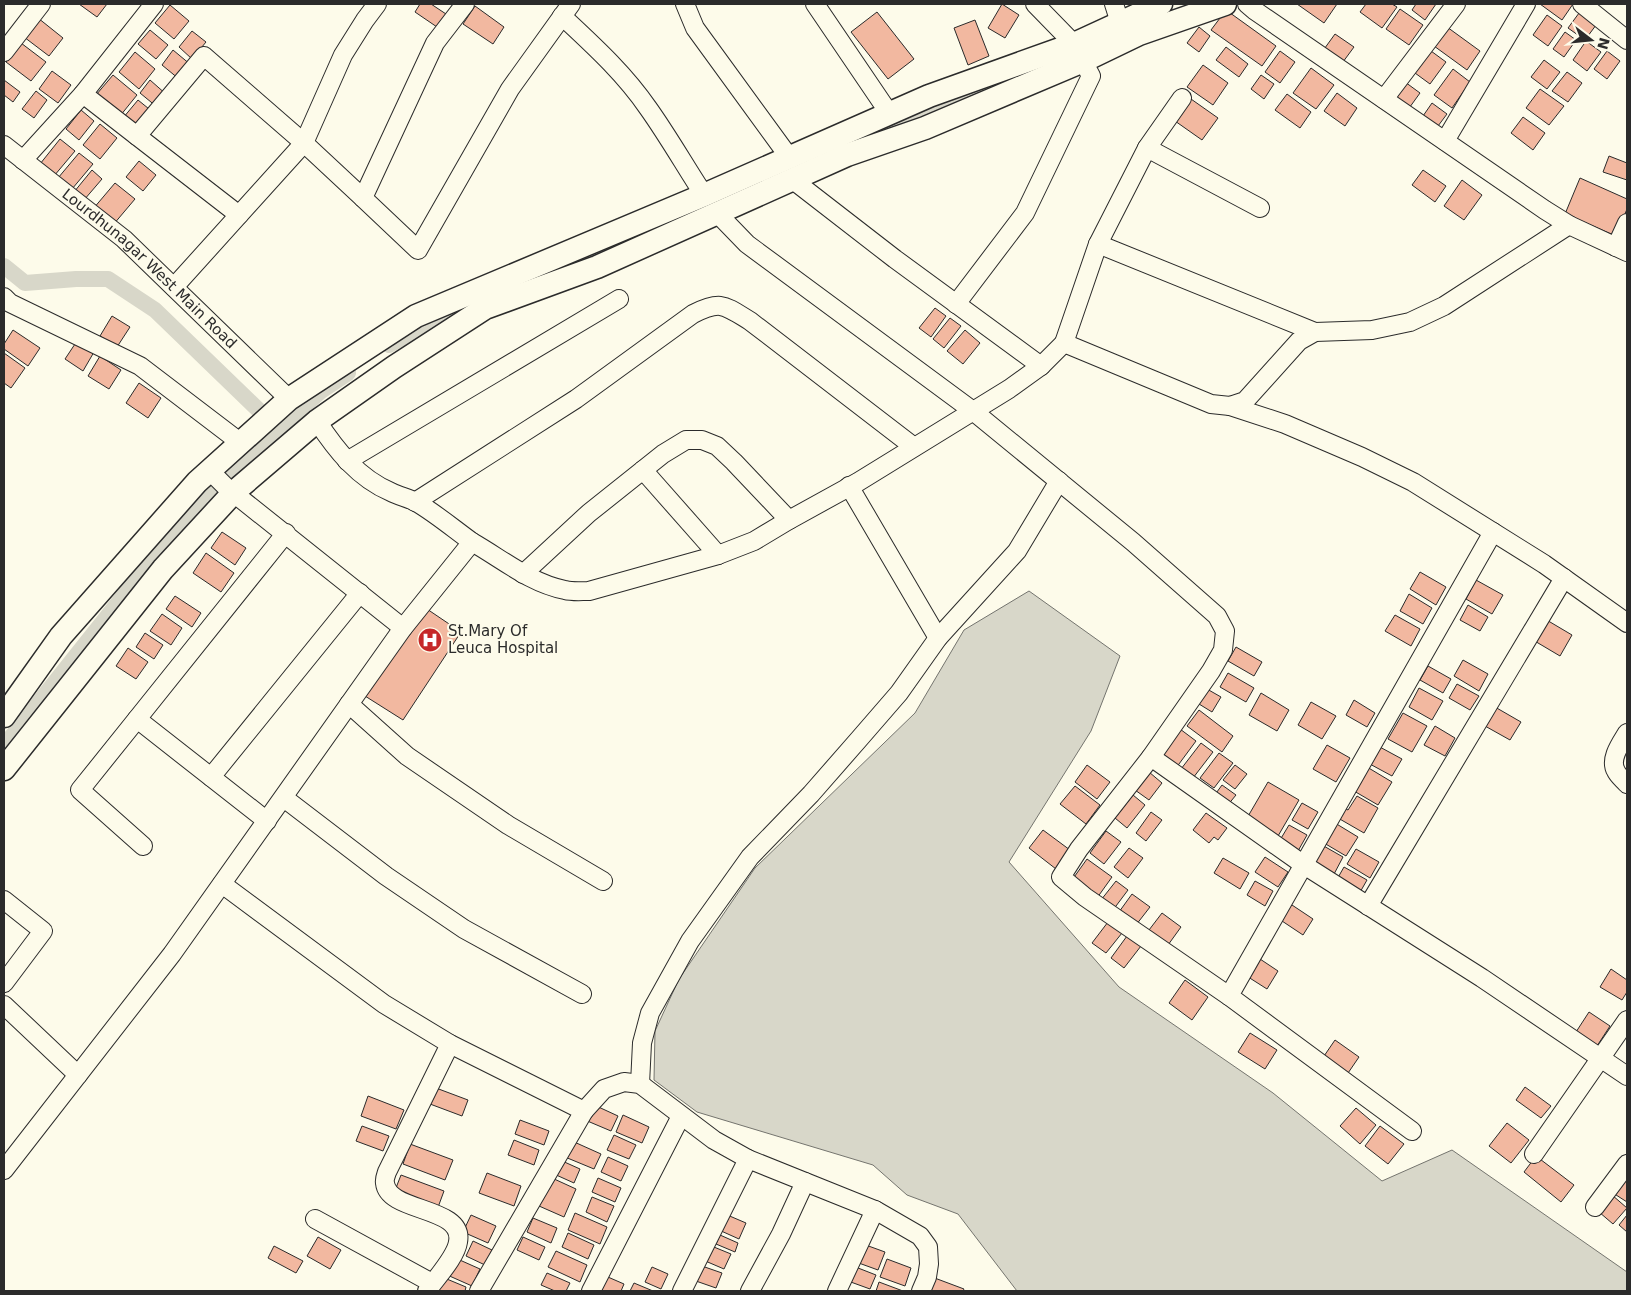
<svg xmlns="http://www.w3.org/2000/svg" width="1631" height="1295" font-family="'DejaVu Sans',sans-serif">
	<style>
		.water { fill: #d8d7c9; stroke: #74746e }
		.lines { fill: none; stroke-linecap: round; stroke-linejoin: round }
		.canal { stroke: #d8d7c9; stroke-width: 16 }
		.building { fill: #f2b8a0; stroke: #2b2b2b }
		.minor-casing { stroke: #2b2b2b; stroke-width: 20 }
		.major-casing { stroke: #2b2b2b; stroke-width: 25 }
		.minor { stroke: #fdfbea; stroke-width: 18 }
		.major { stroke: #fdfbea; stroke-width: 22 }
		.labels { text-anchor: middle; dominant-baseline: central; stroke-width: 4; stroke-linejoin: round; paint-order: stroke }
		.street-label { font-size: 15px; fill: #2b2b2b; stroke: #fdfbea }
		.poi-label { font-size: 15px; fill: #2b2b2b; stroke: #fdfbea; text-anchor: start }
	</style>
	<rect width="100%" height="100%" fill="#fdfbea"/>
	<polygon class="water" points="1029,591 1120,656 1091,731 1009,862 1119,987 1273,1093 1382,1181 1452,1150 1627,1272 1627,1291 1017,1291 958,1214 907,1195 873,1165 697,1112 654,1080 655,1031 679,979 755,868 915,713 964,630"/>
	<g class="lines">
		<g class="canal">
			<polyline points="844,145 1005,80"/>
			<polyline points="4,266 25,283 76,279 108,279 155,310 275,426"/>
			<polyline points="389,345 453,310"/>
			<polyline points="4,746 204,495 321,391 348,373"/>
		</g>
	</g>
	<g class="building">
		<polygon points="79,4 107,4 97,17"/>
		<polygon points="420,4 431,4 446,14 437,27 415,12"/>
		<polygon points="1002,4 1019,15 1005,38 988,28"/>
		<polygon points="1297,4 1337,4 1324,23"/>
		<polygon points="1366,4 1392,4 1397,7 1382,28 1360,12"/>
		<polygon points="1416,4 1436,4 1425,20 1412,10"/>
		<polygon points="1540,4 1573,4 1562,20"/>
		<polygon points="170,5 189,21 174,39 155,23"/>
		<polygon points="475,6 504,27 493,44 463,24"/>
		<polygon points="1400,9 1423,25 1409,45 1386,29"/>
		<polygon points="1582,9 1599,21 1585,40 1568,28"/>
		<polygon points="1226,10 1276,46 1262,66 1211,30"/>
		<polygon points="877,12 914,59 888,79 851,32"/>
		<polygon points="1547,15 1562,26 1548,46 1533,35"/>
		<polygon points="38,18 63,38 49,56 24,37"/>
		<polygon points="975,20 989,56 968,65 954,28"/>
		<polygon points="1199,27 1210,36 1199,52 1187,43"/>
		<polygon points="1447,27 1480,51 1467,70 1434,46"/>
		<polygon points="150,30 168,45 156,59 138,44"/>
		<polygon points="192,31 206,42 192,59 179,47"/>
		<polygon points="1565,32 1576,40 1564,57 1553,49"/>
		<polygon points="1335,34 1354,47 1340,66 1322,52"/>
		<polygon points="1586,41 1601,52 1587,71 1573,60"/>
		<polygon points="21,43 46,62 31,81 6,62"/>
		<polygon points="1226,47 1248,64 1239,77 1216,60"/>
		<polygon points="173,50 191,65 179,79 162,65"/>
		<polygon points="1280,51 1295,62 1280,83 1265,72"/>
		<polygon points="1431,51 1446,62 1430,84 1415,73"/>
		<polygon points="1607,51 1620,61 1607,79 1594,69"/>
		<polygon points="135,52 155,69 139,89 119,72"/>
		<polygon points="1544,60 1560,72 1547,89 1531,77"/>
		<polygon points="1203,65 1228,83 1213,105 1187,87"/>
		<polygon points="1311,68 1334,85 1316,109 1293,93"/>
		<polygon points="1453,69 1470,82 1452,108 1434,95"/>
		<polygon points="52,71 71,85 58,103 39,89"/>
		<polygon points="1567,72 1582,83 1568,102 1552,91"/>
		<polygon points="113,75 137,95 120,116 96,95"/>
		<polygon points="1261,75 1274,84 1264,99 1251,89"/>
		<polygon points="4,80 20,92 13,102 4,95"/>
		<polygon points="150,80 167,95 157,107 140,93"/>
		<polygon points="1405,82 1420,93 1407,111 1392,100"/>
		<polygon points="1540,89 1564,106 1549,125 1526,108"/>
		<polygon points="36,91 47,100 34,118 22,109"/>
		<polygon points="1337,93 1357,108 1345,126 1324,111"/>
		<polygon points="1287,94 1311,112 1300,128 1275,110"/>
		<polygon points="1191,99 1218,118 1202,140 1175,121"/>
		<polygon points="138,100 154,113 139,131 123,118"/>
		<polygon points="1432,103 1447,114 1438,126 1423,116"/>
		<polygon points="81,110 94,121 79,140 66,129"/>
		<polygon points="1523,117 1545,133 1533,150 1511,133"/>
		<polygon points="100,124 117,138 100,159 83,145"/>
		<polygon points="60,139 75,151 54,176 40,164"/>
		<polygon points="79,153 93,164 72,189 58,178"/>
		<polygon points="1609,156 1627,163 1627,180 1603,172"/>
		<polygon points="139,161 156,175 143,191 126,177"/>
		<polygon points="92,170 102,179 84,200 74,192"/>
		<polygon points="1423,170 1446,186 1435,202 1412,185"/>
		<polygon points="1580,178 1627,199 1627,209 1616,236 1565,214"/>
		<polygon points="1462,180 1482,195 1464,220 1444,206"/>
		<polygon points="115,183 135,199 113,225 93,209"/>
		<polygon points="935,308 946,316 931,337 919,328"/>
		<polygon points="112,316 130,327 117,347 100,336"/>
		<polygon points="950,318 961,326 944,348 933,339"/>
		<polygon points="13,330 40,348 28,366 4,349 4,344"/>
		<polygon points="965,330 980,343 963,364 947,351"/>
		<polygon points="77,341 94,352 83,371 65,359"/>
		<polygon points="4,353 25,368 11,388 4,383"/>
		<polygon points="100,356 121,370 109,389 88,376"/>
		<polygon points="139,383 161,398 148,418 126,403"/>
		<polygon points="222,532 246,548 235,565 211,548"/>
		<polygon points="206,553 234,573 221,592 193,573"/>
		<polygon points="1420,572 1446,587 1436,605 1410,589"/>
		<polygon points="1476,580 1503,595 1492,614 1466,599"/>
		<polygon points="1409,594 1432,608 1423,624 1400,611"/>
		<polygon points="175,596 201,613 192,627 166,609"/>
		<polygon points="1468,605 1488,617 1480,631 1460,620"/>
		<polygon points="424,607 461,632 403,720 365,696"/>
		<polygon points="162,614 182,628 171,645 150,631"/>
		<polygon points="1395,615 1420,629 1411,646 1385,631"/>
		<polygon points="1545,619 1572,635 1560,656 1533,640"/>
		<polygon points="145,633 163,645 154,659 136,647"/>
		<polygon points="1236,647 1262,662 1254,676 1228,661"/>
		<polygon points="128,648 148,662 136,679 116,666"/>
		<polygon points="1463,660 1488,674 1479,691 1454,676"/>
		<polygon points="1428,666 1451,679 1443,693 1420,680"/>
		<polygon points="1228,673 1254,688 1246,702 1220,687"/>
		<polygon points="1457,684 1479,696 1470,710 1449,698"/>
		<polygon points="1419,688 1443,701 1432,720 1409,707"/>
		<polygon points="1207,689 1221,697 1212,712 1199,704"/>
		<polygon points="1261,693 1289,710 1277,731 1249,715"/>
		<polygon points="1354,700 1375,713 1367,727 1346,715"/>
		<polygon points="1311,702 1336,716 1322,739 1298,725"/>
		<polygon points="1495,707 1521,722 1510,740 1485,726"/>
		<polygon points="1199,710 1233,736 1222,752 1187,726"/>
		<polygon points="1403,713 1427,726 1412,752 1388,739"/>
		<polygon points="1435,726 1455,738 1445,756 1424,745"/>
		<polygon points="1180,729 1196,741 1176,768 1160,756"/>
		<polygon points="1201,743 1213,752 1193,778 1181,769"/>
		<polygon points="1327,745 1350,758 1336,782 1313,769"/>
		<polygon points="1378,746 1402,759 1392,776 1368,763"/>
		<polygon points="1219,753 1233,763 1214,788 1200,778"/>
		<polygon points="1087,765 1110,782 1097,799 1075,782"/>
		<polygon points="1235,765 1247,774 1235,789 1223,780"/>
		<polygon points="1367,767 1392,782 1378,805 1354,791"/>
		<polygon points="1149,772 1162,783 1149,800 1135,790"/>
		<polygon points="1268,782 1299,800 1278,836 1247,818"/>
		<polygon points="1222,785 1236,795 1227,806 1214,796"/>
		<polygon points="1075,786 1100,805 1086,824 1060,804"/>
		<polygon points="1133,795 1145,805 1127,828 1115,818"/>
		<polygon points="1357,796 1378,808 1364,833 1338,818 1344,808 1348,810"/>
		<polygon points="1302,803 1318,812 1308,829 1292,820"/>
		<polygon points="1151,812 1162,820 1146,841 1136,833"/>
		<polygon points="1206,813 1227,828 1218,840 1214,837 1209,843 1193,830"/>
		<polygon points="1335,823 1358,837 1346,856 1324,843"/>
		<polygon points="1289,825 1307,835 1298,851 1280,840"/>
		<polygon points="1043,830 1070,850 1056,869 1029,848"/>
		<polygon points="1106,831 1121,842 1104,864 1090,853"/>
		<polygon points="1322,845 1343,857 1333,876 1312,863"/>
		<polygon points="1129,848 1143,858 1128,878 1114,867"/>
		<polygon points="1356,849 1379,862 1370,878 1347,864"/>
		<polygon points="1265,857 1288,872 1278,887 1255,872"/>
		<polygon points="1223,858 1249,873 1240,889 1214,873"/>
		<polygon points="1087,859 1112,877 1097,898 1072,880"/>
		<polygon points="1344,867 1367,880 1359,894 1336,881"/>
		<polygon points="1116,881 1128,890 1113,910 1101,900"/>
		<polygon points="1255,881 1273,891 1265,906 1247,895"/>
		<polygon points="1132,894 1150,907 1136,925 1119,912"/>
		<polygon points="1289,903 1313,919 1303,935 1279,919"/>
		<polygon points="1162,913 1181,927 1168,945 1149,930"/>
		<polygon points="1108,922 1122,933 1106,953 1092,943"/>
		<polygon points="1127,936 1141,946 1124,968 1111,958"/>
		<polygon points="1257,957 1278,971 1267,989 1245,975"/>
		<polygon points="1611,969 1627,980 1627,992 1622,1000 1600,987"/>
		<polygon points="1185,980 1208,997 1192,1020 1169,1003"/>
		<polygon points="1589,1012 1610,1026 1597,1046 1576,1032"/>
		<polygon points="1250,1033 1277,1050 1265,1069 1238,1052"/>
		<polygon points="1335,1040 1359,1057 1346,1076 1322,1059"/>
		<polygon points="1525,1087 1551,1106 1541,1118 1516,1100"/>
		<polygon points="436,1088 468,1100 462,1116 430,1104"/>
		<polygon points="368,1096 404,1110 396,1129 361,1116"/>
		<polygon points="592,1104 618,1116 611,1131 585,1120"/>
		<polygon points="1356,1108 1376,1125 1360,1144 1340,1126"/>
		<polygon points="623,1115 649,1127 642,1143 616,1132"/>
		<polygon points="520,1120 549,1131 544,1145 515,1134"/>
		<polygon points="1507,1123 1529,1140 1511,1163 1489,1146"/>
		<polygon points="362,1126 389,1136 383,1151 356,1141"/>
		<polygon points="1380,1126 1404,1144 1388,1164 1365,1146"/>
		<polygon points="614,1135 636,1145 629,1159 607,1150"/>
		<polygon points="514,1140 539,1150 534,1165 508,1155"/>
		<polygon points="572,1141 601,1154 594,1169 565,1157"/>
		<polygon points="410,1144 453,1160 445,1180 403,1164"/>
		<polygon points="1536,1156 1574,1185 1561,1202 1524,1172"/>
		<polygon points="608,1157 628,1166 621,1181 601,1172"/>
		<polygon points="560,1160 580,1169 574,1183 554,1174"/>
		<polygon points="487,1173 521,1186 514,1206 479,1193"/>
		<polygon points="401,1175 444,1191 437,1210 394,1193"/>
		<polygon points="552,1178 576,1189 564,1217 539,1206"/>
		<polygon points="598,1178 621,1188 615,1202 592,1192"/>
		<polygon points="1623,1178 1627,1181 1627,1202 1613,1193"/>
		<polygon points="1612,1195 1627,1208 1613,1224 1599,1212"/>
		<polygon points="592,1197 614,1206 607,1222 586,1212"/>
		<polygon points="575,1213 607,1227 600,1244 568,1230"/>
		<polygon points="725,1214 746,1223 739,1239 719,1230"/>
		<polygon points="471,1215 496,1226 488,1243 463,1232"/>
		<polygon points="1627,1215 1627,1232 1619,1225"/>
		<polygon points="533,1218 557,1228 551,1243 527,1232"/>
		<polygon points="568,1233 594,1245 588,1259 562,1247"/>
		<polygon points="720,1235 738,1243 735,1252 716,1244"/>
		<polygon points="318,1237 341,1250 330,1269 307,1256"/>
		<polygon points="523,1237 545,1247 539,1260 517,1250"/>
		<polygon points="473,1241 492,1250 485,1265 466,1256"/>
		<polygon points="863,1244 885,1252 878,1270 856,1262"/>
		<polygon points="709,1245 731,1254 724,1269 703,1260"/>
		<polygon points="274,1246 303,1261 296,1273 268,1258"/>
		<polygon points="556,1251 587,1265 580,1282 548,1267"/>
		<polygon points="453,1257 480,1269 472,1286 445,1274"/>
		<polygon points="887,1259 911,1268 905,1286 880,1277"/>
		<polygon points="699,1265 722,1273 716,1288 693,1280"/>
		<polygon points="853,1266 876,1275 870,1289 848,1281"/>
		<polygon points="652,1267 668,1274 661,1289 645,1282"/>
		<polygon points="547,1273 570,1283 566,1291 555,1291 541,1285"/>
		<polygon points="601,1274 624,1284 621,1291 597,1291"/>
		<polygon points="442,1277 466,1287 465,1291 435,1291"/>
		<polygon points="932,1277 964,1289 963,1291 931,1291 927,1290"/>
		<polygon points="879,1282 903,1291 876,1291"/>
		<polygon points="634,1283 653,1291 630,1291"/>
	</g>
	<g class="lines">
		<defs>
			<g id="minor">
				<polyline points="685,4 695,28 789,157"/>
				<polyline points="815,4 889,113"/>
				<polyline points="1035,4 1074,44"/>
				<polyline points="1114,4 1120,23"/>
				<polyline points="1247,4 1254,10 1545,210 1569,225 1627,252"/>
				<polyline points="1582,4 1627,40"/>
				<path d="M562,16C593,45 624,73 648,108C668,136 685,166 704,195"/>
				<polyline points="4,52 41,4"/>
				<polyline points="83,94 137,136 204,56 304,143 363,198 435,43 465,4"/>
				<polyline points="1384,99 1456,4"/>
				<polyline points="137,136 239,215"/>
				<polyline points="1445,141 1526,4"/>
				<path id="s1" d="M4,145L124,239L289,399"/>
				<polyline points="1147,148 1260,208"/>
				<polyline points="23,160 83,94 154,4"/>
				<polyline points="793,180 895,259 1041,366"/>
				<polyline points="363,198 418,250 510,89 571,4"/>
				<polyline points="717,213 747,244 973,411 1133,542 1217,616 1225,631 1223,650 1211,671 1151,757 1079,849 1061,877 1085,897 1229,996"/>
				<polyline points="1098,244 1315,332"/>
				<polyline points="1616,247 1627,223"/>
				<polyline points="174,287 304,143 343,55 365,20 377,4"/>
				<polyline points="4,297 10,303 140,366 241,443"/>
				<polyline points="956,304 1025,213 1091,76 1083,61"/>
				<polyline points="1064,343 1098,244 1147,148 1182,98"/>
				<polyline points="1230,406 1285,424 1362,457 1413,482 1544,564 1627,623"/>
				<path d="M317,421C336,450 358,478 391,492C399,496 408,498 416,502C435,513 454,529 472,542"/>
				<polyline points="347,461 619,299"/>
				<polyline points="643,470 718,555"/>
				<polyline points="210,471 226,487 403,628"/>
				<polyline points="849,486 938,638"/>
				<path d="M415,502L576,399L693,314C721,300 724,305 750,321L914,447"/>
				<polyline points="523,574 589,513 663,454 686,440 702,440 717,446 734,462 789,520"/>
				<polyline points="349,704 407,756 508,825 603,881"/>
				<polyline points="137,719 80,790 143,846"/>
				<path d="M1627,733C1621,743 1609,759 1616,771C1618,776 1624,780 1627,784"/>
				<polyline points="1151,757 1304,865 1482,978 1627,1076"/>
				<polyline points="211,777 360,593"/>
				<polyline points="284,798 386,876 464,929 582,994"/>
				<polyline points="267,821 137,719 286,533"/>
				<polyline points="222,884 384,1004 450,1044 584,1111 604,1089 624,1082 640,1084 714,1140 748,1159 875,1210 920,1236 928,1247 929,1264 927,1277 921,1291"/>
				<polyline points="4,900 43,931 4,983"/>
				<polyline points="1368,906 1564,578"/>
				<polyline points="4,1005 78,1075"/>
				<polyline points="640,1084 642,1043 650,1013 690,941 750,857 811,794 860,738 899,693 938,638 1017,551 1059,481"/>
				<polyline points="1412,1131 1229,996 1493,532"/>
				<polyline points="1534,1154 1627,1020"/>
				<path d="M4,1170L172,954L403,628L472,542C502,559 530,583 565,590C573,592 581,591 589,591L718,555L754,541L789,520L858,482L1009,389L1041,366L1064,343L1211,404L1230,406L1245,401L1299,341L1315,332L1372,330L1410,322L1444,306L1569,225"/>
				<polyline points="1595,1207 1627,1164"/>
				<polyline points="315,1219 432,1283"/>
				<path d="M427,1291C436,1278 456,1257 458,1242C465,1206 388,1213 385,1183C384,1180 386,1175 387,1172L450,1044"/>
				<polyline points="479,1291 584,1111"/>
				<polyline points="591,1291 681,1116"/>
				<polyline points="682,1291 748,1159"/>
				<polyline points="750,1291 781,1234 805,1182"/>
				<polyline points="837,1291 875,1210"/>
			</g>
			<g id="major">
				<polyline points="4,716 61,636 197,482 289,399 416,316 704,195 929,96 1074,44 1161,4"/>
				<polyline points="4,769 163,569 234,492 317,421 394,367 485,308 597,267 847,155 925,128 1083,61 1139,34 1225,4"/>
			</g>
		</defs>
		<use href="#minor" class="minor-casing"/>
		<use href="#major" class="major-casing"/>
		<use href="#minor" class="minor"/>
		<use href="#major" class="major"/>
	</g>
	<defs>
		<symbol id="hospital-disc" viewBox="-11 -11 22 22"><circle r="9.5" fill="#c62828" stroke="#fdfbea"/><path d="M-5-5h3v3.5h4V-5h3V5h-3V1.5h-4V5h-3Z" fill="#fff"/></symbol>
	</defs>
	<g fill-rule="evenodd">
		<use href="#hospital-disc" x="416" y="626" width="28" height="28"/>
	</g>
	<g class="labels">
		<g class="street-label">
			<text stroke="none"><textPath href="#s1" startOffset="191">Lourdhunagar West Main Road</textPath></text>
		</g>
		<g class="poi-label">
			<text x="448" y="631">St.Mary Of<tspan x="448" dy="17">Leuca Hospital</tspan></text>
		</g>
	</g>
	<rect width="1631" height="1295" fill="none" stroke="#2b2b2b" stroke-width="10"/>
	<g transform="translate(1591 40) rotate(106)" stroke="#fdfbea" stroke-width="4" paint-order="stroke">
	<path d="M0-4L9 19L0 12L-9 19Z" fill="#2b2b2b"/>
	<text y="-8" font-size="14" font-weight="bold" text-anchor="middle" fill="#2b2b2b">N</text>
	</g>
</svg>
